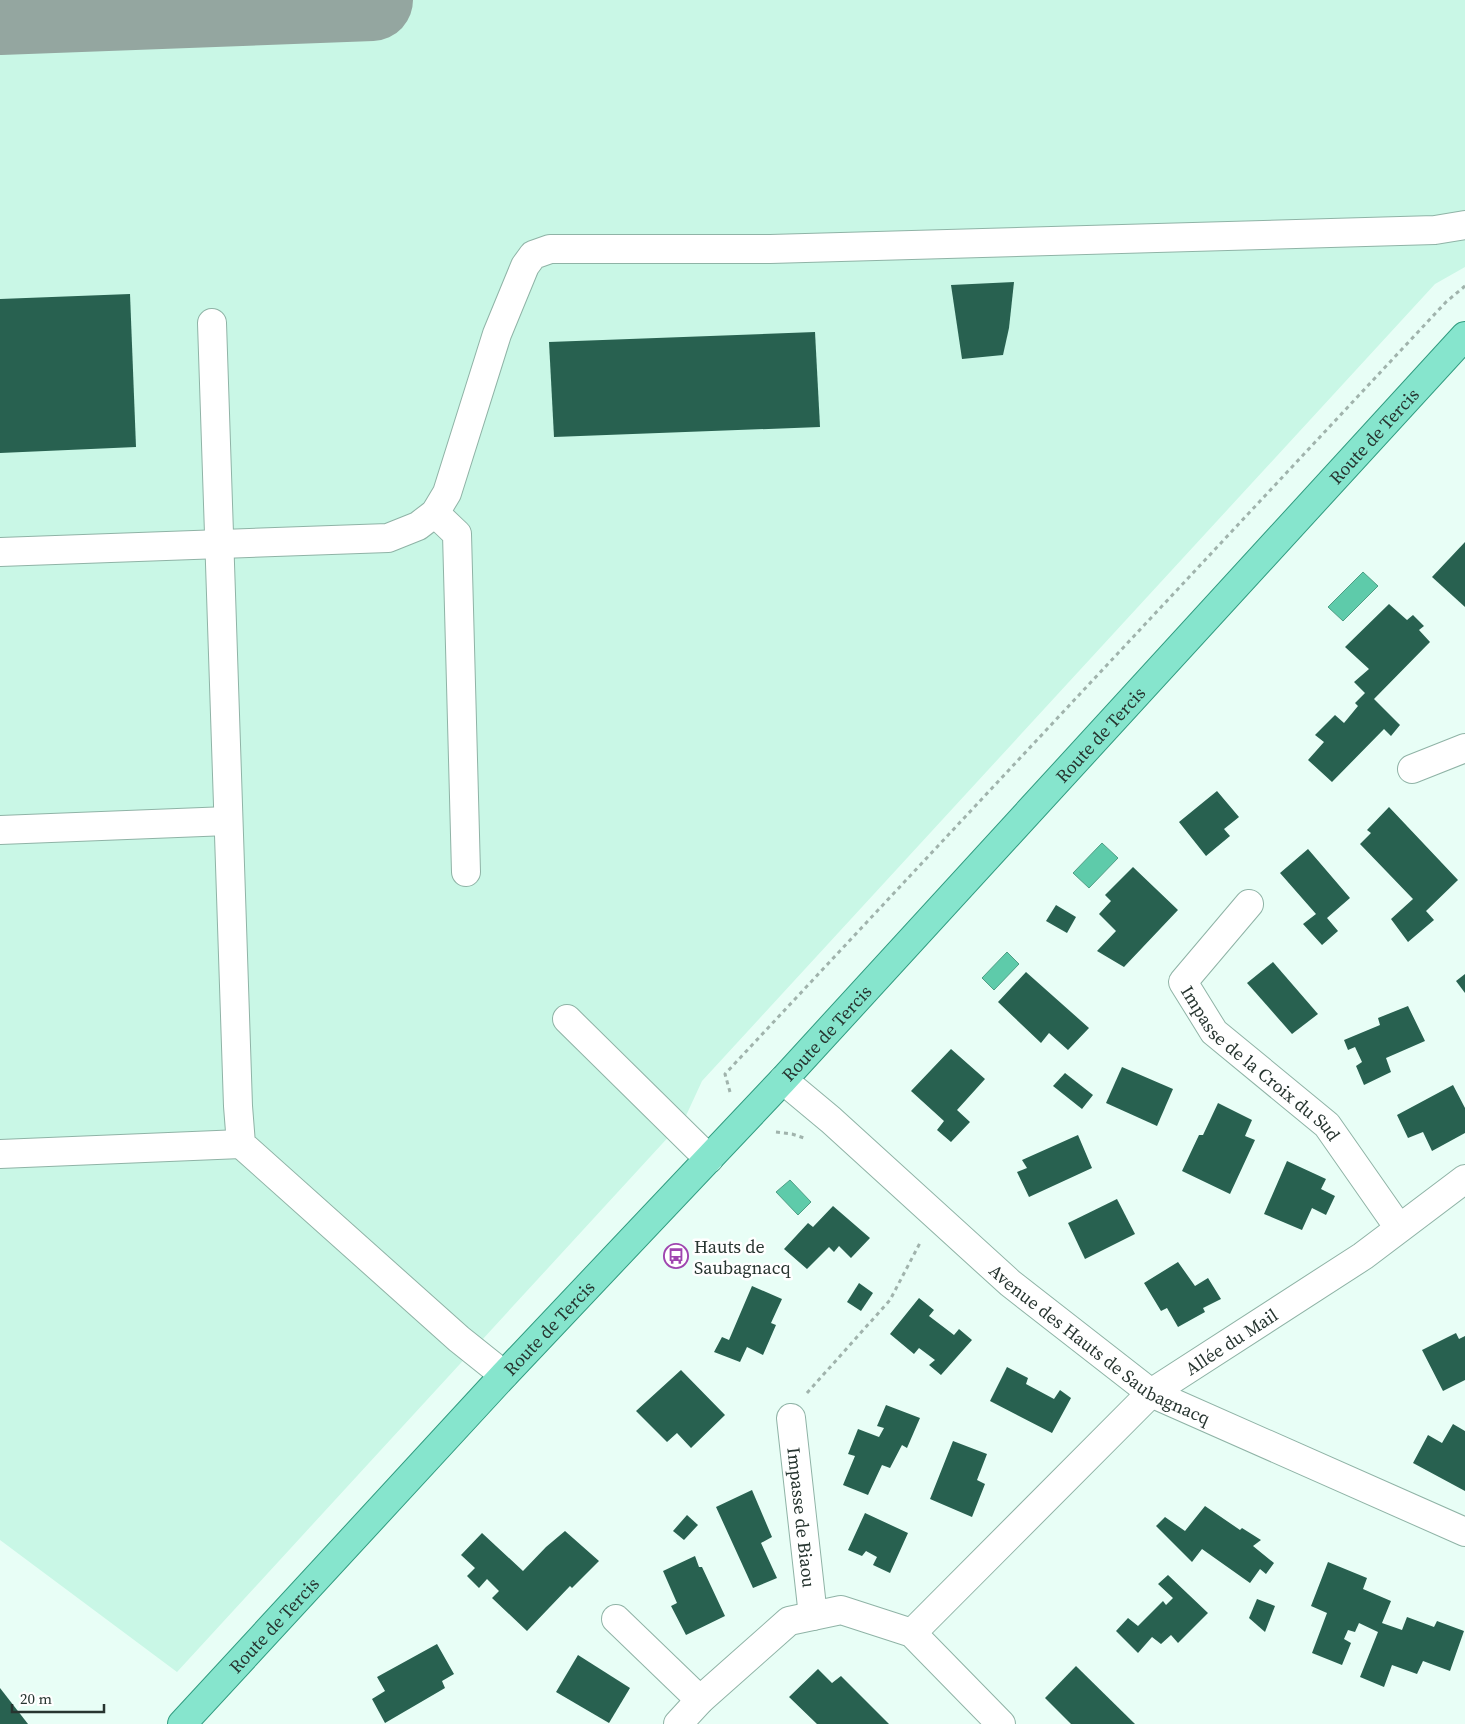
<svg xmlns="http://www.w3.org/2000/svg" width="1465" height="1724" font-family="'Source Serif 4',serif">
	<style>
		.built { fill: #c9f7e6 }
		.water { fill: #5ecbaa; stroke: #4e9e85 }
		.lines { fill: none; stroke-linecap: round; stroke-linejoin: round }
		.taxiway { stroke: #94a6a0; stroke-width: 82 }
		.building { fill: #286150 }
		.minor-casing { stroke: #8fb3a6; stroke-width: 30 }
		.major-casing { stroke: #319c80; stroke-width: 30 }
		.path { stroke: #a0b3ac; stroke-width: 3; stroke-dasharray: 4 4; stroke-linecap: butt }
		.minor { stroke: #fff; stroke-width: 28 }
		.major { stroke: #86e5cd; stroke-width: 28 }
		.labels { text-anchor: middle; dominant-baseline: central; stroke-width: 5; stroke-linejoin: round; paint-order: stroke }
		.street-label { font-size: 18px; fill: #273530; stroke: #fff }
		.poi-label { font-size: 18px; fill: #273530; stroke: #fff; text-anchor: start }
	</style>
	<rect width="100%" height="100%" fill="#e8fef6"/>
	<polygon class="built" points="0,0 1465,0 1465,267 1435,284 702,1081 684,1120 177,1672 0,1540"/>
	<g class="water">
		<polygon points="1363,572 1378,586 1343,621 1328,607"/>
		<polygon points="1102,843 1118,858 1089,888 1073,873"/>
		<polygon points="1007,952 1019,964 994,990 982,978"/>
		<polygon points="790,1180 811,1202 798,1215 776,1192"/>
	</g>
	<g class="lines">
		<polyline class="taxiway" points="0,14 372,0"/>
	</g>
	<g class="building">
		<polygon points="1014,282 1009,328 1003,355 962,359 951,285"/>
		<polygon points="130,294 136,447 0,453 0,299"/>
		<polygon points="815,332 820,427 554,437 549,342"/>
		<polygon points="1465,542 1465,607 1432,577"/>
		<polygon points="1389,604 1407,620 1413,615 1424,626 1419,630 1430,642 1374,699 1400,725 1391,736 1384,729 1332,782 1308,760 1324,742 1315,735 1335,715 1344,723 1358,706 1355,703 1365,693 1354,682 1369,669 1345,647"/>
		<polygon points="1217,791 1239,817 1224,829 1230,836 1206,856 1179,822"/>
		<polygon points="1389,807 1458,880 1426,911 1434,920 1408,942 1391,919 1413,899 1360,844 1371,833 1367,830"/>
		<polygon points="1308,849 1350,898 1327,918 1338,931 1322,945 1303,924 1316,914 1280,873"/>
		<polygon points="1133,867 1178,910 1124,967 1097,951 1116,931 1099,914 1111,901 1105,895"/>
		<polygon points="1056,905 1076,917 1067,933 1046,921"/>
		<polygon points="1273,962 1318,1014 1292,1034 1247,983"/>
		<polygon points="1026,972 1089,1028 1068,1050 1049,1033 1041,1043 998,1002"/>
		<polygon points="1465,974 1465,993 1456,981"/>
		<polygon points="1408,1006 1425,1041 1386,1058 1391,1072 1364,1085 1356,1066 1362,1062 1355,1047 1348,1050 1344,1040 1380,1025 1378,1018"/>
		<polygon points="951,1049 985,1079 957,1110 970,1122 951,1142 937,1130 944,1121 911,1091"/>
		<polygon points="1122,1067 1173,1089 1157,1126 1106,1103"/>
		<polygon points="1065,1073 1093,1095 1082,1109 1053,1086"/>
		<polygon points="1453,1085 1465,1108 1465,1133 1432,1151 1423,1132 1408,1138 1397,1115"/>
		<polygon points="1218,1103 1252,1120 1245,1136 1255,1140 1230,1194 1182,1171 1199,1135 1203,1135"/>
		<polygon points="1078,1135 1092,1168 1029,1197 1017,1172 1027,1168 1022,1160"/>
		<polygon points="1287,1161 1326,1179 1321,1189 1335,1196 1326,1215 1312,1208 1302,1230 1264,1214"/>
		<polygon points="1117,1199 1135,1234 1085,1259 1068,1223"/>
		<polygon points="833,1206 870,1238 851,1258 839,1246 834,1252 829,1247 807,1269 784,1249 808,1223 813,1227"/>
		<polygon points="1178,1262 1195,1286 1208,1278 1221,1299 1203,1308 1205,1312 1178,1327 1167,1308 1161,1311 1144,1283"/>
		<polygon points="859,1283 873,1293 861,1311 847,1302"/>
		<polygon points="752,1286 782,1299 771,1323 776,1325 763,1355 747,1347 740,1362 714,1352 722,1337 729,1340"/>
		<polygon points="919,1298 934,1310 929,1316 954,1335 959,1329 972,1340 941,1375 929,1365 935,1360 919,1348 914,1354 890,1334"/>
		<polygon points="1456,1333 1459,1339 1465,1336 1465,1380 1443,1391 1422,1350"/>
		<polygon points="1007,1367 1028,1378 1026,1384 1054,1399 1060,1390 1071,1398 1052,1433 990,1401"/>
		<polygon points="681,1370 725,1415 691,1448 677,1433 667,1442 636,1411"/>
		<polygon points="886,1405 920,1418 907,1448 902,1445 890,1468 882,1465 868,1495 843,1485 855,1456 848,1454 858,1429 879,1437 884,1428 877,1426"/>
		<polygon points="1453,1424 1465,1431 1465,1491 1413,1463 1428,1435 1442,1443"/>
		<polygon points="953,1441 987,1454 977,1480 985,1484 972,1517 930,1499"/>
		<polygon points="752,1490 772,1537 761,1543 777,1578 753,1588 716,1507"/>
		<polygon points="1205,1506 1240,1530 1242,1528 1261,1540 1253,1546 1274,1563 1266,1574 1260,1569 1250,1583 1202,1549 1192,1562 1156,1526 1165,1517 1185,1531"/>
		<polygon points="865,1513 908,1533 890,1573 873,1565 877,1557 866,1551 862,1556 848,1550"/>
		<polygon points="687,1515 698,1525 684,1540 673,1531"/>
		<polygon points="565,1531 599,1561 572,1588 570,1586 527,1631 492,1598 499,1591 487,1579 479,1588 467,1576 475,1568 461,1555 482,1533 523,1571 546,1547"/>
		<polygon points="695,1556 699,1567 702,1567 725,1616 686,1635 671,1606 677,1603 663,1571"/>
		<polygon points="1328,1562 1367,1578 1363,1589 1391,1601 1382,1623 1402,1630 1407,1617 1434,1627 1437,1621 1464,1631 1450,1671 1423,1661 1417,1674 1392,1665 1384,1687 1360,1677 1378,1632 1359,1623 1355,1632 1348,1630 1344,1639 1351,1643 1342,1665 1312,1653 1327,1613 1311,1606"/>
		<polygon points="1168,1575 1208,1613 1178,1643 1171,1635 1161,1644 1152,1637 1138,1653 1116,1631 1128,1618 1138,1626 1163,1601 1166,1605 1173,1598 1158,1584"/>
		<polygon points="1257,1599 1275,1606 1265,1632 1249,1618"/>
		<polygon points="437,1644 454,1674 442,1681 445,1688 385,1723 372,1699 385,1691 377,1677"/>
		<polygon points="578,1655 630,1688 609,1723 556,1692"/>
		<polygon points="1076,1666 1135,1724 1071,1724 1045,1698"/>
		<polygon points="818,1669 832,1683 841,1676 889,1724 817,1724 789,1697"/>
		<polygon points="0,1688 28,1724 0,1724"/>
	</g>
	<g class="lines">
		<defs>
			<g id="minor">
				<polyline points="212,323 238,1106 241,1144 459,1339 504,1375"/>
				<polyline points="435,513 457,534 466,872"/>
				<polyline points="0,552 388,538 418,526 435,513 447,493 497,334 525,266 533,255 550,249 770,249 1435,230 1465,225"/>
				<polyline points="1412,769 1465,748"/>
				<polyline points="0,830 228,821"/>
				<path id="s1" d="M1249,904L1183,982L1214,1032L1327,1125L1399,1228"/>
				<polyline points="567,1019 709,1159"/>
				<path id="s2" d="M783,1080L831,1120L1010,1283L1151,1393L1465,1532"/>
				<polyline points="0,1154 241,1144"/>
				<path id="s3" d="M791,1418L813,1616"/>
				<polyline points="616,1619 700,1700"/>
				<path id="s4" d="M912,1633L1151,1393L1363,1256L1465,1179"/>
				<polyline points="678,1724 700,1700 789,1621 841,1610 912,1633 1001,1724"/>
			</g>
			<g id="major">
				<path id="s5" d="M182,1724L504,1375L783,1080L1465,336"/>
			</g>
		</defs>
		<use href="#minor" class="minor-casing"/>
		<use href="#major" class="major-casing"/>
		<g class="path">
			<polyline points="730,1092 725,1074 1446,302 1465,286"/>
			<polyline points="776,1132 792,1134 804,1138"/>
			<polyline points="807,1393 890,1300 921,1241"/>
		</g>
		<use href="#minor" class="minor"/>
		<use href="#major" class="major"/>
	</g>
	<defs>
		<symbol id="bus-ring" viewBox="-11 -11 22 22"><circle r="9.5" fill="#fff" stroke="#9f45b0" stroke-width="1.5"/><path d="M-5-6H5V4H4V6H2V4H-2V6H-4V4H-5ZM-3.5-4V0h7V-4ZM-3.5 1.2v1.5H-2V1.2ZM2 1.2v1.5H3.5V1.2Z" fill="#9f45b0"/></symbol>
	</defs>
	<g fill-rule="evenodd">
		<use href="#bus-ring" x="662" y="1242" width="28" height="28"/>
	</g>
	<g class="labels">
		<g class="street-label">
			<text stroke="none"><textPath href="#s5" startOffset="1755">Route de Tercis</textPath></text>
			<text stroke="none"><textPath href="#s5" startOffset="1350">Route de Tercis</textPath></text>
			<text stroke="none"><textPath href="#s5" startOffset="945">Route de Tercis</textPath></text>
			<text stroke="none"><textPath href="#s1" startOffset="216">Impasse de la Croix du Sud</textPath></text>
			<text stroke="none"><textPath href="#s5" startOffset="540">Route de Tercis</textPath></text>
			<text stroke="none"><textPath href="#s4" startOffset="434">Allée du Mail</textPath></text>
			<text stroke="none"><textPath href="#s2" startOffset="414">Avenue des Hauts de Saubagnacq</textPath></text>
			<text stroke="none"><textPath href="#s3" startOffset="100">Impasse de Biaou</textPath></text>
			<text stroke="none"><textPath href="#s5" startOffset="135">Route de Tercis</textPath></text>
		</g>
		<g class="poi-label">
			<text x="694" y="1246">Hauts de<tspan x="694" dy="21">Saubagnacq</tspan></text>
		</g>
	</g>
	<path d="M12 1704v8h92v-8" fill="none" stroke="#273530" stroke-width="2.5"/>
	<text x="20" y="1704" font-size="15" fill="#273530" stroke="#ffffff" stroke-width="4" paint-order="stroke">20 m</text>
</svg>
